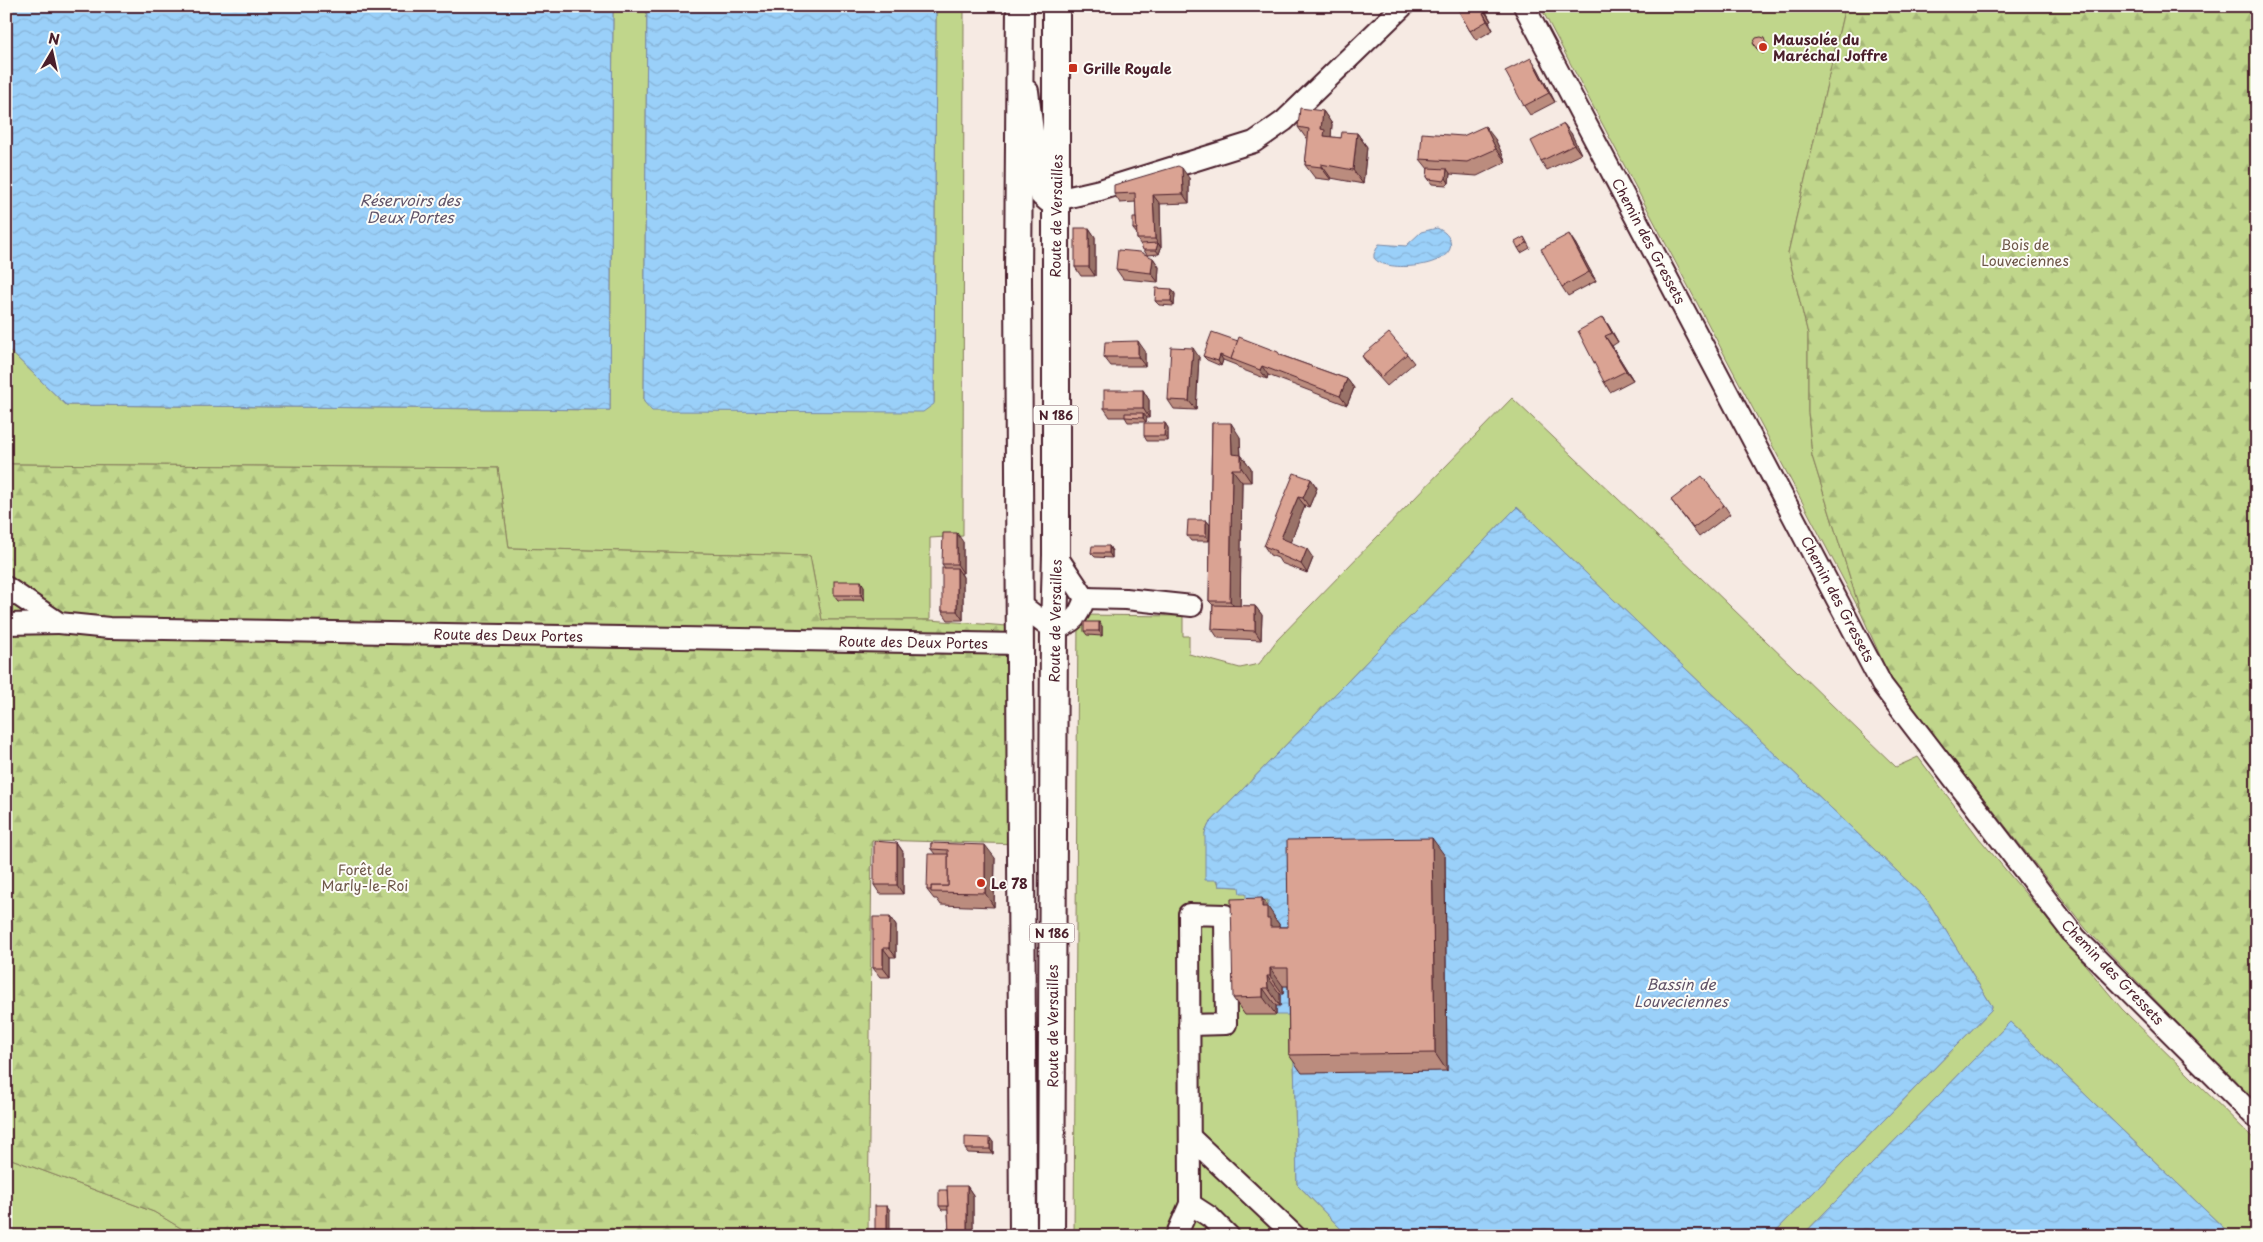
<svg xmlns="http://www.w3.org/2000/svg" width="2263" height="1242" font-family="'Playpen Sans',sans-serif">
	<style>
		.green { fill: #c0d68b; stroke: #857a5b }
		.forest { fill: url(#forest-firs); stroke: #857a5b }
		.water { fill: url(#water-waves); stroke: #7a89a7 }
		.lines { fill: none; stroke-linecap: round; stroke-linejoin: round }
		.minor-casing { stroke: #4a1f2b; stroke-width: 24 }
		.major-casing { stroke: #4a1f2b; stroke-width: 30 }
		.minor { stroke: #fdfcf7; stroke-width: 20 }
		.major { stroke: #fdfcf7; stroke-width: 26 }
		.wall { fill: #bb8c7e; stroke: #4a1f2b }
		.shaded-wall { fill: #997267; stroke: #4a1f2b }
		.building { fill: #daa393; stroke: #4a1f2b }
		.poi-dot { fill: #c8321e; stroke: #fdfcf7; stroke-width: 2 }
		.labels { text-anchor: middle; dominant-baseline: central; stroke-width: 4; stroke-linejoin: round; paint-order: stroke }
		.shield { fill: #fdfcf7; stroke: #806168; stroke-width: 1 }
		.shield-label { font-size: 12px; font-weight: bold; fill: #4a1f2b }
		.poi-label { font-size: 14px; font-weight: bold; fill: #4a1f2b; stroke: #fdfcf7; text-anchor: start }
		.street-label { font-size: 14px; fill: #4a1f2b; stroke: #fdfcf7 }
		.park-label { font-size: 14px; fill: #6d5648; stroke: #fdfcf7 }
		.water-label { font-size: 15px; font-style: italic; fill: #625469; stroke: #fdfcf7 }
	</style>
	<defs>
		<pattern id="forest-firs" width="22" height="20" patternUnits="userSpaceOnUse" patternTransform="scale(1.25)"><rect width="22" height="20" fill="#c0d68b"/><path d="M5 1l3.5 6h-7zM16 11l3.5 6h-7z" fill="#a6b778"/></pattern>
		<pattern id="water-waves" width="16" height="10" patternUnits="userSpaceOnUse" patternTransform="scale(1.25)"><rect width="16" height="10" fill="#9ad0f9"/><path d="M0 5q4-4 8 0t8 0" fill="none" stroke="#86b2d6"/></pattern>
	</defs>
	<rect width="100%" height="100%" fill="#f6eae3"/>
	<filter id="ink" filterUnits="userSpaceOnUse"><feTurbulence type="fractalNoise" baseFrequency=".02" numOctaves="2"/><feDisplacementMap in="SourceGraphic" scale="10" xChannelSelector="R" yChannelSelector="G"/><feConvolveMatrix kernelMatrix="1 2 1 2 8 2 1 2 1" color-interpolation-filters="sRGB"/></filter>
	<g filter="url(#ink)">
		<g class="green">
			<polygon points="613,6 647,6 644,402 934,403 936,6 964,6 963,536 930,538 930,620 822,620 810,556 509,548 498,468 12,464 6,458 6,347 66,405 610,410"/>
			<polygon points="1540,6 1845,6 1788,253 1808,334 1808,412 1812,456 1861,613"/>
			<polygon points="1512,398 1698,575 1896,767 1918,757 1979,838 2122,1009 2257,1142 2257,1236 2232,1236 2010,1022 1802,1236 1771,1236 1991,1010 1992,1006 1927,900 1517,507 1209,824 1205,833 1219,886 1239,887 1246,893 1247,900 1268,900 1268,916 1279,925 1279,937 1445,856 1447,1071 1302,1073 1300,986 1280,994 1280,1006 1276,1006 1293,1014 1297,1184 1348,1236 1074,1236 1078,615 1183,616 1183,636 1189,636 1189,654 1240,668 1259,664 1277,640"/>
			<polygon points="6,1157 154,1212 194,1236 6,1236"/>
		</g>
		<g class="forest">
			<polygon points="1845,6 2257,6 2257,1104 2086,929 1891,680 1861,613 1812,456 1808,412 1808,334 1788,253"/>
			<polygon points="6,458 12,464 498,468 509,548 810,556 822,620 930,620 1020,627 1021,844 872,840 868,1236 194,1236 154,1212 6,1157"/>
		</g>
		<g class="water">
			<polygon points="6,6 613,6 610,410 66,405 6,347"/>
			<polygon points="647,6 936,6 934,404 923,412 652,411 644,402"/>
			<path d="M1437,228C1443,231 1448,234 1450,241C1458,267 1385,274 1374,258V254L1379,244L1406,246L1421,232Z"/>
			<polygon points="1517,507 1927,900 1992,1006 1991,1010 1771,1236 1370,1236 1368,1233 1365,1236 1348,1236 1297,1184 1293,1015 1276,1015 1276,1006 1280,994 1283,994 1283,986 1301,985 1300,945 1282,945 1268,916 1268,900 1246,900 1246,894 1240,894 1239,887 1219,886 1218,880 1205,880 1205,833 1209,824"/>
			<polygon points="2010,1022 2232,1236 1802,1236"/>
		</g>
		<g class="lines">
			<defs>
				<g id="minor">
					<polyline points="1524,6 1882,685 2076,938 2257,1119"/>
					<polyline points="1028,91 1041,196 1048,202 1100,190 1254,142 1284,121 1403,6"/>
					<polyline points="1056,555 1085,598"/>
					<polyline points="6,587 59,623 109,628 1020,644"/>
					<polyline points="1085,598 1126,599 1192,606"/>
					<path d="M1020,604L1054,630C1074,622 1078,618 1085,598"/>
					<polyline points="6,624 59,623"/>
					<polyline points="1190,1137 1295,1236"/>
					<polyline points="1190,1204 1210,1217 1229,1236"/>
					<polyline points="1176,1236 1190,1204 1189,914 1225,915 1226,1024 1189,1025"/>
				</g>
				<g id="major">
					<polyline points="1020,6 1018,279 1023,1236"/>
					<polyline points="1051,1236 1054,630 1056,555 1056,6"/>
				</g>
			</defs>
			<use href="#minor" class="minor-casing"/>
			<use href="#major" class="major-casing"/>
			<use href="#minor" class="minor"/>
			<use href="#major" class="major"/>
		</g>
		<g class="wall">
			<polygon points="1269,6 1280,6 1274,12"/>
			<polygon points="1456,6 1483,6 1491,21 1489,22 1493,30 1476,40 1470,31"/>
			<polygon points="1753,43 1767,43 1769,48 1763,54 1756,48"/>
			<polygon points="1537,67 1555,102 1530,115 1524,106"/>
			<polygon points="1323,111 1332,124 1331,137 1341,138 1357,133 1367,147 1363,184 1331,178 1331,180 1315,178 1305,165 1308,141 1298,127"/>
			<polygon points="1571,133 1581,154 1547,170 1541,161"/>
			<polygon points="1495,139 1506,162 1477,176 1450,174 1449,183 1447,185 1432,184 1427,177 1428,169 1420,159"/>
			<polygon points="1189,178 1189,203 1160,204 1161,248 1159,254 1147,255 1137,239 1137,234 1133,229 1136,218 1136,202 1120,203 1114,194"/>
			<polygon points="1089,228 1095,237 1095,276 1081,276 1075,267"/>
			<polygon points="1524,237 1530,248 1521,253 1518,248"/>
			<polygon points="1575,243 1596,281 1568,296 1562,287"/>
			<polygon points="1153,258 1159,267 1158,282 1123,279 1116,269"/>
			<polygon points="1172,289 1175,294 1174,306 1159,305 1155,301"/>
			<polygon points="1603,317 1609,326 1618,342 1612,346 1633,380 1610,392 1604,382"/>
			<polygon points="1145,351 1145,366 1111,366 1104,357"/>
			<polygon points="1407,354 1414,363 1387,386 1368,365 1362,356"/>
			<polygon points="1280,355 1347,379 1354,388 1347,405 1268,375 1267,379 1238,368 1236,365 1223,360 1221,366 1207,360 1203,356"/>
			<polygon points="1199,357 1196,410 1174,409 1168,400"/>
			<polygon points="1143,390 1149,400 1149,418 1146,418 1146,422 1128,422 1125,417 1110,417 1104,408"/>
			<polygon points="1165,423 1168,428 1168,441 1147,441 1144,436"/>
			<polygon points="1212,423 1240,437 1241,455 1251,468 1251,482 1242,482 1240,606 1255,606 1262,615 1261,640 1218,638 1212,629 1213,605 1209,601"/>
			<polygon points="1311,479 1317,488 1309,507 1305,506 1290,542 1313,558 1307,573 1281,563 1278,558 1270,555 1264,546"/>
			<polygon points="1671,500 1724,505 1730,514 1699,537"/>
			<polygon points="1206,520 1210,525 1209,541 1191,541 1187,536"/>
			<polygon points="963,542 963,573 961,573 963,577 963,620 948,620 942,611 945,568 942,564"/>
			<polygon points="1109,546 1112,551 1112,558 1095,557 1091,553"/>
			<polygon points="864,586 864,600 838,600 834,595"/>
			<polygon points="1102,626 1102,636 1087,635 1084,631"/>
			<polygon points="897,843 903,852 903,894 880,894 874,885"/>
			<polygon points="931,843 995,858 994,907 941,905 937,899 934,899 927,890 935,854 931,849"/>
			<polygon points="1445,856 1447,1071 1302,1073 1289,1055 1288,986 1283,986 1283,994 1280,994 1280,1006 1276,1006 1276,1015 1245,1015 1233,998 1274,916 1274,918 1279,924 1279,927 1288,927"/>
			<polygon points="890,917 896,926 896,957 890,957 890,977 880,977 873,968"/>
			<polygon points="993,1142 993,1154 968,1153 965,1149"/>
			<polygon points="967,1186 973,1195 973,1236 949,1236 948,1210 942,1210 939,1206"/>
		</g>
		<g class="shaded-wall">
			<polygon points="1481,6 1483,6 1491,21"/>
			<polygon points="1483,13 1489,22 1493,30 1487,21"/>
			<polygon points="1531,58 1537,67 1555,102 1549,93"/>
			<polygon points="1323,111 1332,124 1331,138 1324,136 1321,129"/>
			<polygon points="1564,124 1571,133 1581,154 1574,145"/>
			<polygon points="1485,126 1495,139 1506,162 1496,149"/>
			<polygon points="1357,133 1367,147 1363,184 1353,170"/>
			<polygon points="1321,164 1331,178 1331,180 1321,167"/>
			<polygon points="1182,168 1189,178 1189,203 1183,194"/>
			<polygon points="1447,169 1450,173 1449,183 1446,178"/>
			<polygon points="1153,195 1160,204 1161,248 1155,239"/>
			<polygon points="1089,228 1095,237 1095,276 1089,267"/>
			<polygon points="1569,234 1575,243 1596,281 1589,272"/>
			<polygon points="1158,243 1161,248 1159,254 1156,250"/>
			<polygon points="1153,258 1159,267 1158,282 1151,273"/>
			<polygon points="1172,289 1175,294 1174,306 1171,301"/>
			<polygon points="1603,317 1609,326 1618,342 1612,333"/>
			<polygon points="1605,336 1612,346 1633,380 1626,371"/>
			<polygon points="1138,341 1145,351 1145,366 1138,357"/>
			<polygon points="1193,348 1199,357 1196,410 1189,401"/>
			<polygon points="1220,355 1223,360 1221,366 1218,361"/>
			<polygon points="1262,366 1268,375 1267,379 1260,370"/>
			<polygon points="1347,379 1354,388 1347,405 1340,396"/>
			<polygon points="1143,390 1149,400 1149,418 1143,408"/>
			<polygon points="1143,413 1147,418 1146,422 1143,418"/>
			<polygon points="1165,423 1168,428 1168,441 1164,436"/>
			<polygon points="1231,423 1240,437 1241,464 1241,455 1251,468 1251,482 1232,454"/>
			<polygon points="1232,469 1242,482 1240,614 1230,601"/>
			<polygon points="1311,479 1317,488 1309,507 1303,498"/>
			<polygon points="1298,497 1305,506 1288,548 1281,538"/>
			<polygon points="1206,520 1210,525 1209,541 1206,536"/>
			<polygon points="957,533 963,542 963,573 957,564"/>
			<polygon points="1109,546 1112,551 1112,558 1109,553"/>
			<polygon points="1307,549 1313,558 1307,573 1301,564"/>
			<polygon points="957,568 963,577 963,620 957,611"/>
			<polygon points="861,581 864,586 864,600 861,595"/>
			<polygon points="1255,606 1262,615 1261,640 1255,631"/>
			<polygon points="1099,622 1102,626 1102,636 1099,631"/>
			<polygon points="1432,838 1445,856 1447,1071 1435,1053"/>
			<polygon points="897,843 903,852 903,894 897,885"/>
			<polygon points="985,845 995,858 994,907 985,893"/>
			<polygon points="1262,898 1274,916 1274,918 1279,924 1279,932 1270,927 1262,907"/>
			<polygon points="890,917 896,926 896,957 889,948"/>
			<polygon points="883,948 890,957 890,977 883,968"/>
			<polygon points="1270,968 1283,986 1283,994 1270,976"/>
			<polygon points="1267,976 1280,994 1280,1006 1268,988"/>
			<polygon points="1263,988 1276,1006 1276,1015 1263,997"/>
			<polygon points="990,1138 993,1142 993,1154 990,1149"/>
			<polygon points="967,1186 973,1195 973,1236 968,1236 967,1235"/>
			<polygon points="887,1206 890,1210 890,1236 887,1236"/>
		</g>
		<g class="building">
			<polygon points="1456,6 1481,6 1485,12 1483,13 1487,21 1470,31"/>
			<polygon points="1761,37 1764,38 1766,44 1760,50 1753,43 1756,38"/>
			<polygon points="1531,58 1549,93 1524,106 1505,71"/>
			<polygon points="1300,108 1323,111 1321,129 1325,130 1324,136 1341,138 1342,132 1357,133 1353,170 1321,164 1321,167 1305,165 1309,129 1298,127"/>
			<polygon points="1564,124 1574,145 1541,161 1531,141"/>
			<polygon points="1485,126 1496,149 1467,162 1420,159 1422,133 1463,136"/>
			<polygon points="1178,166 1182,168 1183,194 1153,195 1155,239 1137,239 1135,193 1114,194 1114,185"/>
			<polygon points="1428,168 1447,169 1446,178 1444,181 1429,179 1427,177"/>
			<polygon points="1133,218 1136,218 1137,229 1133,229"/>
			<rect x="1075" y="228" width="14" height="39"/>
			<polygon points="1569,234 1589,272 1562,287 1541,249"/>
			<polygon points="1524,237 1527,243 1518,248 1515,242"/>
			<polygon points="1158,243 1156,250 1143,250 1141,244"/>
			<polygon points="1118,250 1140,252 1153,258 1151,273 1116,269"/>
			<polygon points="1156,288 1172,289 1171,301 1155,301"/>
			<polygon points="1603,317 1612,333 1605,336 1626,371 1604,382 1578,331"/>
			<polygon points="1212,332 1238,341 1231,359 1232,360 1220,355 1218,361 1203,356"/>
			<polygon points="1389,333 1407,354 1381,377 1362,356"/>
			<polygon points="1239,337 1278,352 1280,355 1347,379 1340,396 1262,366 1260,370 1231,359"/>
			<polygon points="1138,341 1138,357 1104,357 1105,342"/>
			<polygon points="1171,347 1193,348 1189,401 1168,400"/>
			<rect x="1104" y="390" width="39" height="18"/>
			<polygon points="1125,413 1143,413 1143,418 1125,417"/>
			<polygon points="1144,423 1165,423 1164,436 1144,436"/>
			<polygon points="1212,423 1231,423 1232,454 1241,455 1241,469 1232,469 1230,601 1209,601"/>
			<polygon points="1294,473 1311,479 1303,498 1298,497 1281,538 1307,549 1301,564 1275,553 1276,551 1264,546"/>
			<polygon points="1702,476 1724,505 1693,528 1671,500"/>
			<polygon points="1188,520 1206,520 1206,536 1187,536"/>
			<polygon points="943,533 957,533 957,564 942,564"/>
			<polygon points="1092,546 1109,546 1109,553 1091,553"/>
			<rect x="942" y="568" width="15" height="43"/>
			<rect x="834" y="581" width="27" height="14"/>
			<polygon points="1213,605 1255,606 1255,631 1212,629"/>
			<rect x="1084" y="622" width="15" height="9"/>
			<polygon points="1432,838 1435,1053 1289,1055 1288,968 1270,968 1270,976 1267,976 1268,988 1263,988 1263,997 1233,998 1231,899 1262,898 1262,907 1267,907 1267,919 1270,919 1270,927 1288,927 1287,840"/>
			<polygon points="874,841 897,843 897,885 874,885"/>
			<polygon points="931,843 985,845 985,893 931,892 931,886 948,886 948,850 931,849"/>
			<polygon points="928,854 948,854 948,886 931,886 931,890 927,890"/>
			<polygon points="873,917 890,917 889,948 883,948 883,968 873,968"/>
			<polygon points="965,1137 990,1138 990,1149 965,1149"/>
			<polygon points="947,1186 967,1186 967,1235 949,1235"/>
			<polygon points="939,1190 947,1190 948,1206 939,1206"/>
			<rect x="875" y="1206" width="12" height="30"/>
		</g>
	</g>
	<g class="poi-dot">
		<circle cx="1763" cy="47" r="5"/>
		<rect x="1068" y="63" width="10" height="10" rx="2.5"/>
		<circle cx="981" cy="883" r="5"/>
	</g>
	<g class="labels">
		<g class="shield">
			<rect x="1033.5" y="405.5" width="45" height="19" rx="4"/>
			<rect x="1029.5" y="923.5" width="45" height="19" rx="4"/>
		</g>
		<g class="shield-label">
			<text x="1056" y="415">N 186</text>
			<text x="1052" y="933">N 186</text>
		</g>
		<g class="poi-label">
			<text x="1773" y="39">Mausolée du<tspan x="1773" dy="16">Maréchal Joffre</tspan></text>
			<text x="1083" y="68">Grille Royale</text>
			<text x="991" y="883">Le 78</text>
		</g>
		<g class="street-label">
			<text transform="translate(1056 216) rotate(-89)">Route de Versailles</text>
			<text transform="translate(1649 241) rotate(62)">Chemin des Gressets</text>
			<text transform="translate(1838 599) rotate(62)">Chemin des Gressets</text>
			<text transform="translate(1055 621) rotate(-89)">Route de Versailles</text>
			<text transform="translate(508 635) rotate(1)">Route des Deux Portes</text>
			<text transform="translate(913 642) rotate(1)">Route des Deux Portes</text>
			<text transform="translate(2113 972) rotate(46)">Chemin des Gressets</text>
			<text transform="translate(1052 1026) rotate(-90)">Route de Versailles</text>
		</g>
		<g class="park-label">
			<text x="2025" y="244">Bois de<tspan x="2025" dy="16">Louveciennes</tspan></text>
			<text x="365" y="869">Forêt de<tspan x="365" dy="16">Marly-le-Roi</tspan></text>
		</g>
		<g class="water-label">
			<text x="410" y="199">Réservoirs des<tspan x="410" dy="17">Deux Portes</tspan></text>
			<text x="1681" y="983">Bassin de<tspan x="1681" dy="17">Louveciennes</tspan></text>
		</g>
	</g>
	<rect width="2263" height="1242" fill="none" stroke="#fdfcf7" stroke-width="25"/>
	<rect x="12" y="12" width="2238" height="1217" fill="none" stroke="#4a1f2b" stroke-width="2" filter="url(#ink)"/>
	<g transform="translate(52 52) rotate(9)" stroke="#fdfcf7" stroke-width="4" paint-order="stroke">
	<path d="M0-4L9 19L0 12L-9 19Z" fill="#4a1f2b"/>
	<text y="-8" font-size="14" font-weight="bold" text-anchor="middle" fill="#4a1f2b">N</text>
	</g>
</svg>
